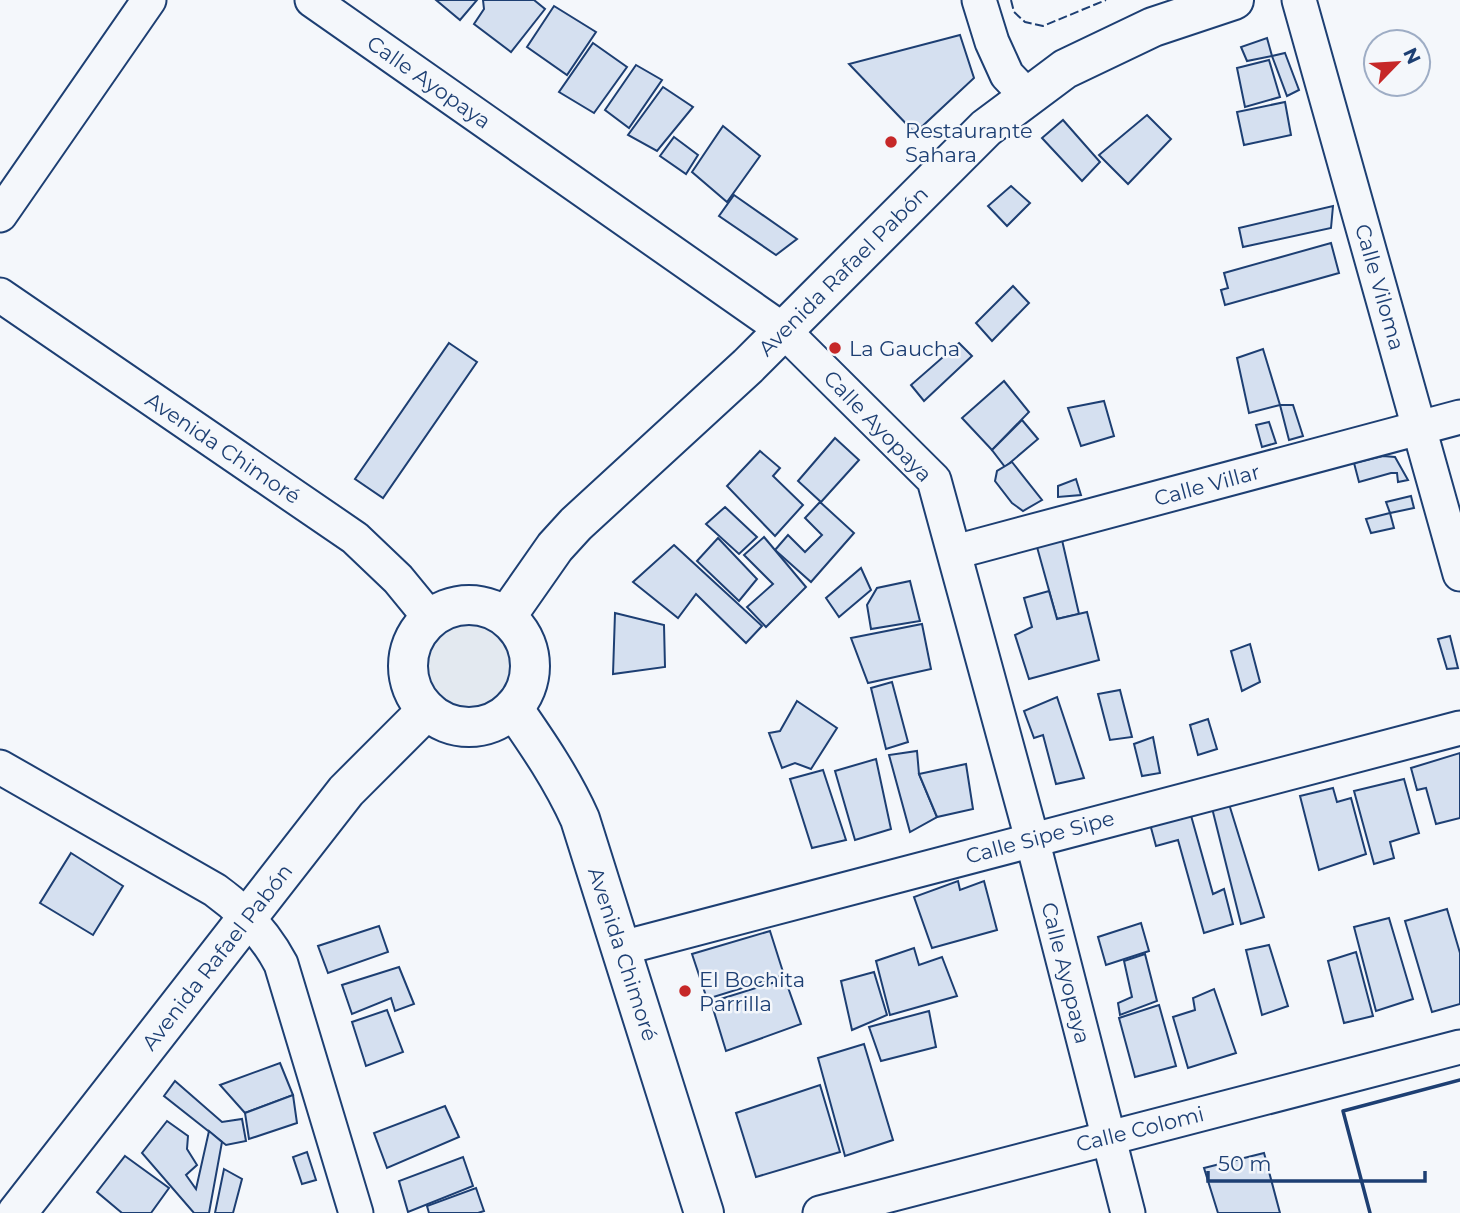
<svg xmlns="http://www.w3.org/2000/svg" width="1460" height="1213" font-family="Montserrat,sans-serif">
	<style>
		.green { fill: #e3e9f0; stroke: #687fa3; stroke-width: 2 }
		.building { fill: #d5e0f0; stroke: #1d3f73; stroke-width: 2 }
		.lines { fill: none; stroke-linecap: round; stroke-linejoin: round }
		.minor-casing { stroke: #1d3f73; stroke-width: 37 }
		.highway-casing { stroke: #1d3f73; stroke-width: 42 }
		.minor { stroke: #f4f7fb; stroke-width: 33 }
		.highway { stroke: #f4f7fb; stroke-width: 38 }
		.fence { stroke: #1d3f73; stroke-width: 2; stroke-dasharray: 9 3.5; stroke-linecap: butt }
		.wall { stroke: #1d3f73; stroke-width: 3.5 }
		.poi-dot { fill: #c62828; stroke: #f4f7fb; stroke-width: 2.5 }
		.labels { text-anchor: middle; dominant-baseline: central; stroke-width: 5; stroke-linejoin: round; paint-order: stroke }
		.street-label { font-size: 21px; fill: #1d3f73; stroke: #f4f7fb }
		.poi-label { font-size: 21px; fill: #1d3f73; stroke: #f4f7fb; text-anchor: start }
	</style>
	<rect width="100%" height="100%" fill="#f4f7fb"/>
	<circle class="green" cx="470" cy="667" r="44"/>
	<g class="building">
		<polygon points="436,0 477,0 460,20"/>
		<polygon points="483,0 534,0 545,9 511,52 474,24 484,9"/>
		<polygon points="554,6 596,32 567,75 527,47"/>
		<polygon points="960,35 974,78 915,133 849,64"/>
		<polygon points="1267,38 1272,56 1247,61 1241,47"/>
		<polygon points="593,43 627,67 594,113 559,92"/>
		<polygon points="1285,53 1299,90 1287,96 1272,56"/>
		<polygon points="1269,60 1280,97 1245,107 1237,68"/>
		<polygon points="636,65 662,80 629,128 605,110"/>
		<polygon points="663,87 693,107 657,151 628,135"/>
		<polygon points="1285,102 1291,135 1244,145 1237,112"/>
		<polygon points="1147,115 1171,139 1128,184 1099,155"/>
		<polygon points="1063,120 1100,162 1082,181 1042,138"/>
		<polygon points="723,126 760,156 727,202 692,172"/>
		<polygon points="674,137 698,155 686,174 660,156"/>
		<polygon points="1011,186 1030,203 1007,226 988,206"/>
		<polygon points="734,195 797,239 776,255 719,216"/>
		<polygon points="1333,206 1331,228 1243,247 1239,228"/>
		<polygon points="1331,243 1339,273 1225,305 1221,290 1228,288 1224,273"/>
		<polygon points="1013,286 1029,303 992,341 976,323"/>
		<polygon points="449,343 477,362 383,498 355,479"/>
		<polygon points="959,343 972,356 924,401 911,385"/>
		<polygon points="1263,349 1280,405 1249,413 1237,358"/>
		<polygon points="1004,381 1029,412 992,450 962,418"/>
		<polygon points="1104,401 1114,436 1081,446 1068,408"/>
		<polygon points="1280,405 1293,405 1303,436 1289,440"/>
		<polygon points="1022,420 1038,439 1005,467 992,450"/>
		<polygon points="1269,422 1276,443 1262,447 1256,425"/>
		<polygon points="835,438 859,460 821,502 798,481"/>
		<polygon points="760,451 780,468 773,476 803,505 775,536 727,486"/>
		<polygon points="1383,456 1395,457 1408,480 1398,482 1397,473 1391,473 1359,482 1354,463"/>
		<polygon points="1012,462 1042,500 1023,511 1012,503 995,481 997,471"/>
		<polygon points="1076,479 1081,495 1058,497 1058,486"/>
		<polygon points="1411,496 1414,508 1390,513 1386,502"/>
		<polygon points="820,502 854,533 811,582 775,550 788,535 805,552 822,535 805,518"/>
		<polygon points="725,507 757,537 739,554 706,524"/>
		<polygon points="1390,513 1394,528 1371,533 1366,519"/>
		<polygon points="764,537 806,587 766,627 747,607 773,584 744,555"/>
		<polygon points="718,538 757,579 739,601 697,561"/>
		<polygon points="1062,540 1079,614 1057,619 1037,547"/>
		<polygon points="674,545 762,626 746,643 696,594 678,618 633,582"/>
		<polygon points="861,568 871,590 839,617 826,598"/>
		<polygon points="910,581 920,621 871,629 867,605 877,588"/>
		<polygon points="1049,591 1057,619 1087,612 1099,660 1029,679 1015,635 1032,627 1024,598"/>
		<polygon points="615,613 664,625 665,667 613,674"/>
		<polygon points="922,624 931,669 868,683 851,638"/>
		<polygon points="1450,636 1458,668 1447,669 1438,639"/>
		<polygon points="1250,644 1260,682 1242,691 1231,651"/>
		<polygon points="892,682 908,742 886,749 871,688"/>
		<polygon points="1120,690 1132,737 1110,740 1098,694"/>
		<polygon points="1057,697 1084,778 1056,784 1043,735 1034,738 1024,711"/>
		<polygon points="797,701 837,728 811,769 795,763 782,768 769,733 780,731"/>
		<polygon points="1208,719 1217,749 1198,755 1190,725"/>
		<polygon points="1153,737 1160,773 1142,776 1134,744"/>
		<polygon points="917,751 919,774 937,817 910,832 889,755"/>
		<polygon points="1460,753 1460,818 1436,824 1426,788 1417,790 1411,768"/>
		<polygon points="876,759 891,829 855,840 835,771"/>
		<polygon points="966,764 973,809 937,817 919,774"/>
		<polygon points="823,770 846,840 812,848 790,779"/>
		<polygon points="1404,779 1419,833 1390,842 1394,858 1374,864 1354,791"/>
		<polygon points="1333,788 1337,802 1351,798 1366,854 1319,870 1300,796"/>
		<polygon points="1229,804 1264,917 1241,924 1212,808"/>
		<polygon points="1190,812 1213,894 1224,889 1233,924 1204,933 1178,840 1156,846 1150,824"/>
		<polygon points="71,853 123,886 93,935 40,903"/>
		<polygon points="958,881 960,890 984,881 997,930 932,948 914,897"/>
		<polygon points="1447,909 1460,953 1460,1004 1432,1012 1405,921"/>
		<polygon points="1389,918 1413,999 1376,1011 1354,927"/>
		<polygon points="1141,923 1149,951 1106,965 1098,937"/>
		<polygon points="379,926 388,952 328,973 318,946"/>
		<polygon points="770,931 784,975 707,999 692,954"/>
		<polygon points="1269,945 1288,1006 1262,1015 1246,950"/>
		<polygon points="914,948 919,965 942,957 957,996 890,1015 876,961"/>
		<polygon points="1356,952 1373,1016 1344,1023 1328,961"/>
		<polygon points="1145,954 1157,1001 1120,1015 1118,1003 1132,997 1124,961"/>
		<polygon points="399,967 414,1004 395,1011 391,998 352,1014 342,985"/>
		<polygon points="874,972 887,1015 852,1030 841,981"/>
		<polygon points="785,979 801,1024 726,1051 711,1002"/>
		<polygon points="1214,989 1236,1053 1188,1068 1173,1017 1195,1010 1193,998"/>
		<polygon points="1159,1005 1176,1066 1135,1077 1119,1018"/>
		<polygon points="387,1010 403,1052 366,1066 352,1022"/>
		<polygon points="929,1011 936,1047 881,1061 869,1027"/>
		<polygon points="864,1044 893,1140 845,1156 818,1058"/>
		<polygon points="280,1063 293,1095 245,1113 220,1085"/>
		<polygon points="175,1081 222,1122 242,1119 246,1141 226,1145 164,1096"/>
		<polygon points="820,1085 840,1152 756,1177 736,1113"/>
		<polygon points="293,1095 297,1123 249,1139 245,1113"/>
		<polygon points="445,1106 459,1137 387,1168 374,1133"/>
		<polygon points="167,1121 188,1136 187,1149 197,1165 186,1175 196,1189 209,1131 222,1142 209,1213 194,1213 142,1153"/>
		<polygon points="307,1152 316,1180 302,1184 293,1157"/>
		<polygon points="1264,1153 1280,1213 1218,1213 1204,1168"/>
		<polygon points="125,1156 169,1188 151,1213 122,1213 97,1192"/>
		<polygon points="463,1157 473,1186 408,1212 399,1181"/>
		<polygon points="224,1169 242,1179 233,1213 215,1213"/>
		<polygon points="476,1188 484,1211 478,1213 429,1213 427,1206"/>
	</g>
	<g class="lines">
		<defs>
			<g id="minor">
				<polyline points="312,0 783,330 934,480 1032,839 1128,1213"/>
				<polyline points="979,0 992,42 1007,75 1027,96"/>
				<polyline points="1299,0 1460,574"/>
				<polyline points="0,215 149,0"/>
				<polyline points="0,295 355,538 398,579 430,618"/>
				<polyline points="955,552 1460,417"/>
				<path d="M0,767L215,890C243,910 265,934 281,964L356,1213"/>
				<polyline points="622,948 1460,728"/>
				<polyline points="820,1213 1460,1047"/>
			</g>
			<g id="highway">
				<circle cx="469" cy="666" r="61"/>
				<polyline points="506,617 555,547 576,524 748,366 986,128 1065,69 1153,27 1234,0"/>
				<path d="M513,708C538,744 562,779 580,819L704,1213"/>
				<polyline points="17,1213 346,791 427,710"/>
			</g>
		</defs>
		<use href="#minor" class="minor-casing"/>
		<use href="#highway" class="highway-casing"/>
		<use href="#minor" class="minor"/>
		<use href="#highway" class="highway"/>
		<polyline class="fence" points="1011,0 1014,12 1025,22 1043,26 1106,0"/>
		<polyline class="wall" points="1370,1213 1343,1111 1460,1080"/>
	</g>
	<g class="poi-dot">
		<circle cx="891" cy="142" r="7"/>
		<circle cx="835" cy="348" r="7"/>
		<circle cx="685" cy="991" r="7"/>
	</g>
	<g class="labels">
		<g class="street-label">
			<text transform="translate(429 82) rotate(35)">Calle Ayopaya</text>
			<text transform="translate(843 271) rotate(-45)">Avenida Rafael Pabón</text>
			<text transform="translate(1380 287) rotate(74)">Calle Viloma</text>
			<text transform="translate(878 426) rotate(46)">Calle Ayopaya</text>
			<text transform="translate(223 448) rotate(34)">Avenida Chimoré</text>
			<text transform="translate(1207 485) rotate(-15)">Calle Villar</text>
			<text transform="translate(1040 837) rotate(-15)">Calle Sipe Sipe</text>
			<text transform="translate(623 954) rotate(72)">Avenida Chimoré</text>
			<text transform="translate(217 957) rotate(-52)">Avenida Rafael Pabón</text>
			<text transform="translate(1066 973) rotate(76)">Calle Ayopaya</text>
			<text transform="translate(1140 1129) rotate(-14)">Calle Colomi</text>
		</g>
		<g class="poi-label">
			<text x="905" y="130">Restaurante<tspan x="905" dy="24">Sahara</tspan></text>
			<text x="849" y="348">La Gaucha</text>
			<text x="699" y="979">El Bochita<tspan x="699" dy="24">Parrilla</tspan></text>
		</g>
	</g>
	<g transform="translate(1397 63) rotate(65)"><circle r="33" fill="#f4f7fb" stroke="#9eadc5" stroke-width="2"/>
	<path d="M0-5L12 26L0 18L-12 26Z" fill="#c62828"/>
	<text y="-10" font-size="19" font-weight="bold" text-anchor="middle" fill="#1d3f73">N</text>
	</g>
	<path d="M1208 1171v10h217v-10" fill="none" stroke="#1d3f73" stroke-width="3.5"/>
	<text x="1218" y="1171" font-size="21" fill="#1d3f73" stroke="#f4f7fb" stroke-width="5" paint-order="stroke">50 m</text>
</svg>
